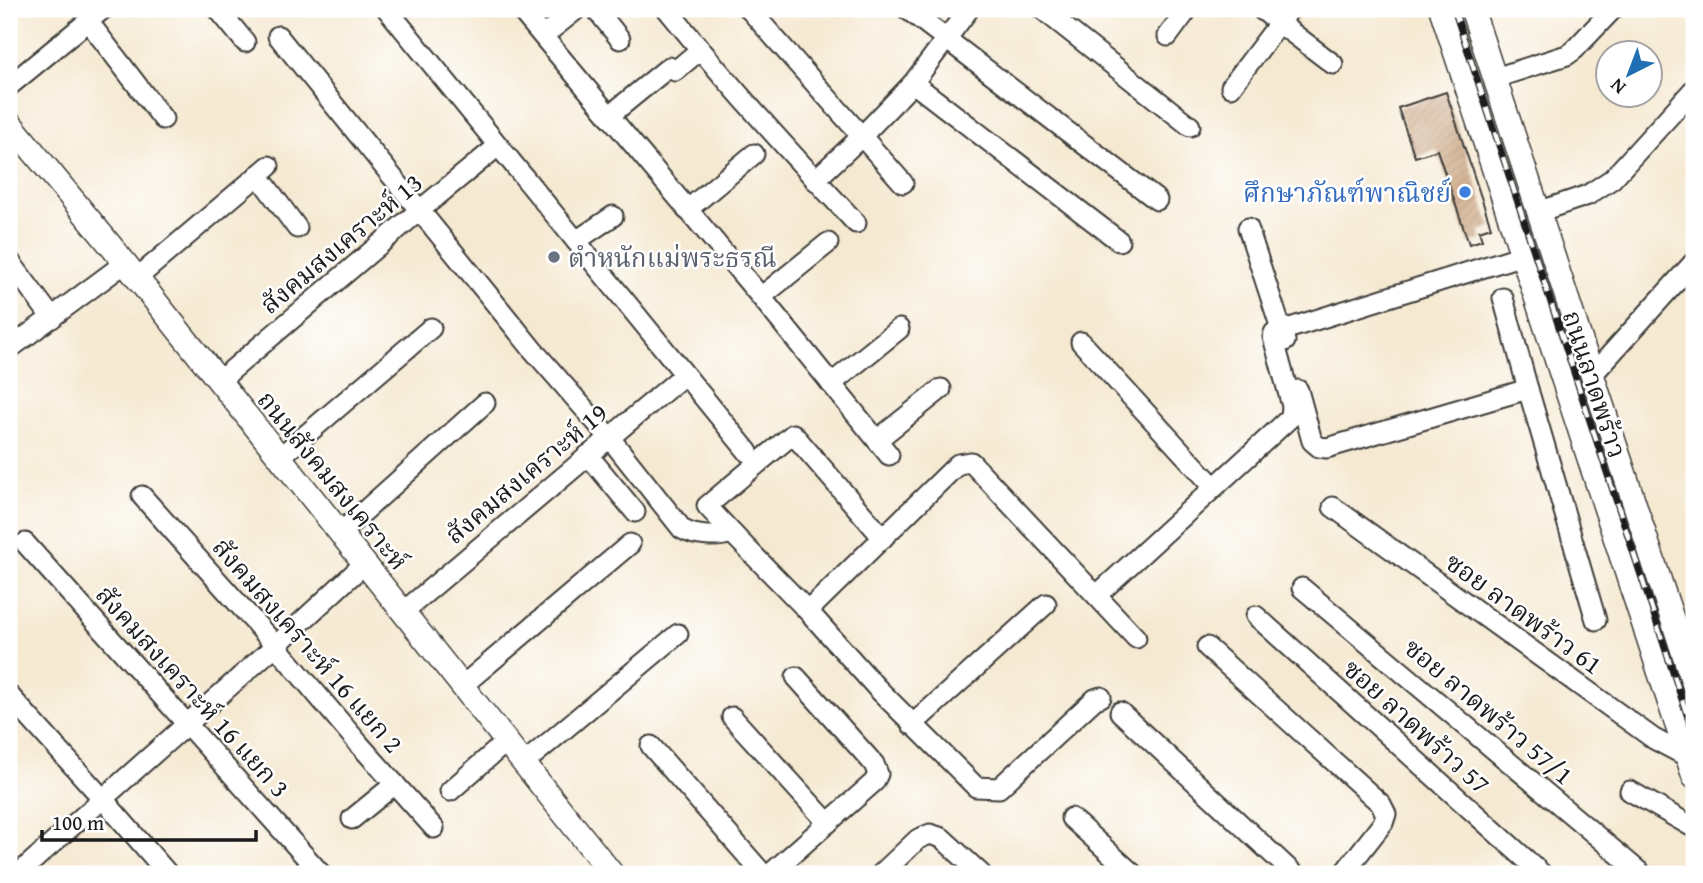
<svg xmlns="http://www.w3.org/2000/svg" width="1703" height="883" font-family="'Gentium Book Plus','Noto Serif Thai',serif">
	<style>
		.building { fill: url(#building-hatch) }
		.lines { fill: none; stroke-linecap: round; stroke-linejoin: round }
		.minor-casing { stroke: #3d3b37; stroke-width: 23 }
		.major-casing { stroke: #3d3b37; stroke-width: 26 }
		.minor { stroke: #fff; stroke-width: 19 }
		.major { stroke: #fff; stroke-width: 23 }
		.rail-casing { stroke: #1c1c1c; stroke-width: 7 }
		.rail { stroke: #fff; stroke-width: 4.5; stroke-dasharray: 13; stroke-linecap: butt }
		.shop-dot { fill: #3f7fe0; stroke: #fff; stroke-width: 2.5 }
		.worship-dot { fill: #6b7280; stroke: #fff; stroke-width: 2.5 }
		.labels { text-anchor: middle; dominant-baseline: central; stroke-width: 5; stroke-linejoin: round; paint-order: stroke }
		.shop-label { font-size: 26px; fill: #366cbe; stroke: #fff; text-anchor: end }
		.street-label { font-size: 26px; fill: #1c1c1c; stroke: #fff }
		.worship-label { font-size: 26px; fill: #5b616d; stroke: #fff; text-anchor: start }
	</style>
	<defs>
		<pattern id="building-hatch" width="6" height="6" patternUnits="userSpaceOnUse" patternTransform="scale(1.75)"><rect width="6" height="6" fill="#cba580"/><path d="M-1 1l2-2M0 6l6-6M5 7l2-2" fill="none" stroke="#ae8d6e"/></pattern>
	</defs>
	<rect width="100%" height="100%" fill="#fff"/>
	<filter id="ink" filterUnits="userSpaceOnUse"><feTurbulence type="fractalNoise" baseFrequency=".0143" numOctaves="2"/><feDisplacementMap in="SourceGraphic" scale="14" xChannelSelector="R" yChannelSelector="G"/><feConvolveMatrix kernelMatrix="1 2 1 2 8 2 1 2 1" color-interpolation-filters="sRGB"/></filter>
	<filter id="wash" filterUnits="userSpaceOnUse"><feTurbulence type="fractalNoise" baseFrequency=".00686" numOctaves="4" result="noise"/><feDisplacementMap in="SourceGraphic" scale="28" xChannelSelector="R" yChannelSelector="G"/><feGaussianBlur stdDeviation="1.57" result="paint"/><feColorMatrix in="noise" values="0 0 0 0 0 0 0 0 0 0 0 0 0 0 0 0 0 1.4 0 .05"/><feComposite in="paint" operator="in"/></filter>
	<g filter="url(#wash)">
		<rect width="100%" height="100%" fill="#f5e9d2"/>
		<g id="blocks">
			<polygon class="building" points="1446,92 1491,227 1479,231 1482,240 1469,244 1437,150 1415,157 1398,108"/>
		</g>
	</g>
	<g filter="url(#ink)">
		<use href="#blocks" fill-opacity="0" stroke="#3d3b37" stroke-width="2"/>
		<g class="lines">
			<defs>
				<g id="minor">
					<polyline points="218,9 245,42"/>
					<polyline points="387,9 748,452"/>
					<polyline points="520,9 761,297 889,455"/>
					<polyline points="596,9 620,39"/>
					<path d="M667,9C727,83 791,154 856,223"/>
					<polyline points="749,9 903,183"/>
					<polyline points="907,9 1157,200"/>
					<polyline points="1042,9 1190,126"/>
					<polyline points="1261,9 1333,64"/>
					<polyline points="88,21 163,119"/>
					<path d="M278,36L533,350L609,437L682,529C695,537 718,538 732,533L808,611L877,688L976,787L999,788L1095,699L1101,697"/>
					<polyline points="543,36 577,9"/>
					<polyline points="1168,36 1188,9"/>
					<polyline points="1495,78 1567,55 1574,50 1613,9"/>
					<polyline points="913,83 1119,241"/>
					<polyline points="9,86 103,9"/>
					<polyline points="1231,87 1290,9"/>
					<polyline points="609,116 669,67 675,71 700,50"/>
					<polyline points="258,175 297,228"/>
					<polyline points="815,180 861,137 913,83 969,9"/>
					<polyline points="687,210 754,154"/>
					<polyline points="1538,212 1588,195 1612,179 1694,89"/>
					<polyline points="1248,228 1285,341"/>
					<polyline points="576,241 613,216"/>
					<polyline points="9,260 52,318"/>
					<polyline points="137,278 269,166"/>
					<polyline points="761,297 828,243"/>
					<polyline points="1503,298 1528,389 1596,620"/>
					<polyline points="1081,342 1214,487"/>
					<polyline points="9,349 125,263"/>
					<polyline points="1592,375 1694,262"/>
					<polyline points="219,381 420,210 498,146"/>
					<polyline points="831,384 899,329"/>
					<polyline points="1298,390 1312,441 1319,447 1327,448 1528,389"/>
					<polyline points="877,440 941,389"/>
					<polyline points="588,455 635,512"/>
					<polyline points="280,457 431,328"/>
					<polyline points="142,496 275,645 359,744 434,828"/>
					<polyline points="1333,507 1654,739 1688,757"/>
					<polyline points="340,533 485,403"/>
					<polyline points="734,535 707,506 793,434 883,538"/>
					<polyline points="25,543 321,874"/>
					<polyline points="1302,588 1642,874"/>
					<polyline points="1097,595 1291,417 1292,406 1273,337 1274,333 1523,255"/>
					<polyline points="808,611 958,464 971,462 1136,638"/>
					<polyline points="403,612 684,375"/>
					<polyline points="1256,616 1542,874"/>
					<polyline points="1207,647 1381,804 1386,814 1383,823 1343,874"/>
					<polyline points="462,686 630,544"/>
					<polyline points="9,695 103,799 168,874"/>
					<polyline points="1120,712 1294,874"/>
					<polyline points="732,717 828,823"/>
					<polyline points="912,725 1046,604"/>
					<polyline points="651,746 763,874"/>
					<polyline points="523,764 678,634"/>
					<polyline points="450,791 506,742"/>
					<polyline points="1630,791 1691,826 1694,826"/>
					<polyline points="1071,818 1133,874"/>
					<polyline points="352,819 395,784"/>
					<polyline points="18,874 284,638 364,564"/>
					<polyline points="770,874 874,782 878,774 874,764 796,677"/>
					<polyline points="881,874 918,839 930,834 942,838 981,874"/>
				</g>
				<g id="major">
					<polyline points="1441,9 1694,777"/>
					<polyline points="1472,9 1694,685"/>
					<polyline points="9,122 125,263 612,874"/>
				</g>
			</defs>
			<use href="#minor" class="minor-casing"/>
			<use href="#major" class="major-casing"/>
			<use href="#minor" class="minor"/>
			<use href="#major" class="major"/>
			<defs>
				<polyline id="rail" points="1454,9 1694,736"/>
			</defs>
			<use href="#rail" class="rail-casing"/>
			<use href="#rail" class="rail"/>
		</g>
	</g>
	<circle class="shop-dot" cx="1465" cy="192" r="7"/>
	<circle class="worship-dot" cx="554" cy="257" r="7"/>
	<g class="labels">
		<g class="shop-label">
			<text x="1451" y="192">ศึกษาภัณฑ์พาณิชย์</text>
		</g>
		<g class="street-label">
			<text transform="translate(341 243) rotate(-40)">สังคมสงเคราะห์ 13</text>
			<text transform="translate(1595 384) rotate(72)">ถนนลาดพร้าว</text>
			<text transform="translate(526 473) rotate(-40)">สังคมสงเคราะห์ 19</text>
			<text transform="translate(333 480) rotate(51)">ถนนสังคมสงเคราะห์</text>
			<text transform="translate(1524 613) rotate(36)">ซอย ลาดพร้าว 61</text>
			<text transform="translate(308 645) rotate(49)">สังคมสงเคราะห์ 16 แยก 2</text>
			<text transform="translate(193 691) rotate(48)">สังคมสงเคราะห์ 16 แยก 3</text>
			<text transform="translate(1489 711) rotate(40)">ซอย ลาดพร้าว 57/1</text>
			<text transform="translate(1417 726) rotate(42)">ซอย ลาดพร้าว 57</text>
		</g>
		<g class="worship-label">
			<text x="568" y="257">ตำหนักแม่พระธรณี</text>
		</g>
	</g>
	<rect width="1703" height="883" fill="none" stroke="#fff" stroke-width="35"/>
	<g transform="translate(1629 74) rotate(222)"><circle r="33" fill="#ffffff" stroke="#a4a4a4" stroke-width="2"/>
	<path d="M0-5L12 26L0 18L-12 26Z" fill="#1f6fb2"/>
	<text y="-10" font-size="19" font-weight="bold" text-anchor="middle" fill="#1c1c1c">N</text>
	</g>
	<path d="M42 830v10h214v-10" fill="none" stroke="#1c1c1c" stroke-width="3.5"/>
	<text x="52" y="830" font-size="21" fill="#1c1c1c" stroke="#ffffff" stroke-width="5" paint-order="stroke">100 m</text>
</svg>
